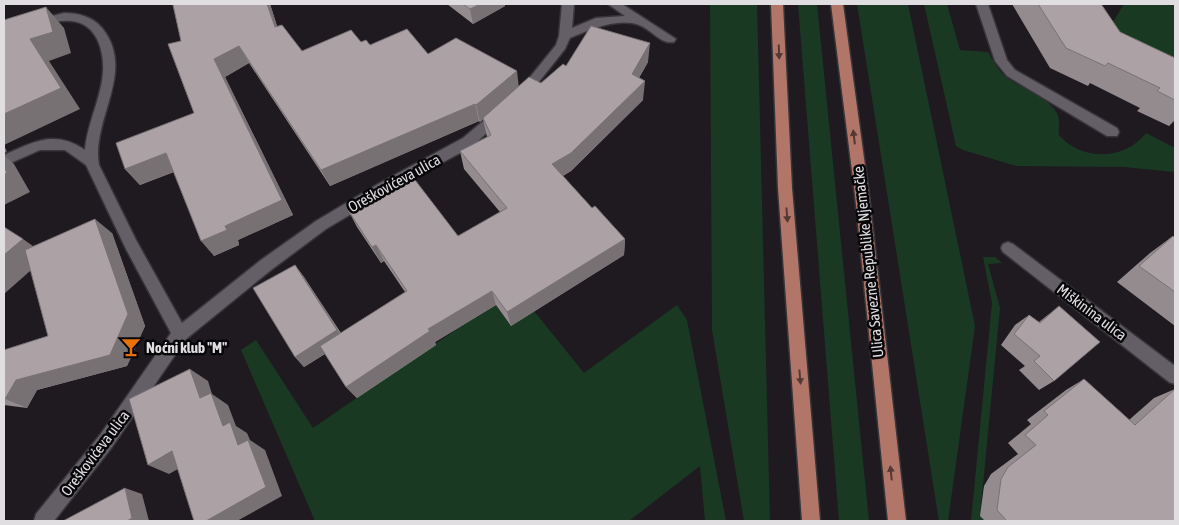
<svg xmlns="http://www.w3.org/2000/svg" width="1179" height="525" font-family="'Asap Condensed',sans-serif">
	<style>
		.green { fill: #1a3923 }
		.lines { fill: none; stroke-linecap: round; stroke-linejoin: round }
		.minor-casing { stroke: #38353a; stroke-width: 3 }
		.major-casing { stroke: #38353a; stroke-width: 3 }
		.minor { fill: #645f67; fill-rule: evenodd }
		.major { fill: #b17668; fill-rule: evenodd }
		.wall { fill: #948b8f }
		.shaded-wall { fill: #787174 }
		.building { fill: #aca2a6; stroke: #787174 }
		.oneway { fill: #533833 }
		.labels { text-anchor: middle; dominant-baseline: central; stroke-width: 5; stroke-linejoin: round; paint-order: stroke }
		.street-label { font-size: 15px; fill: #e1dee2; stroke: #070608 }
		.poi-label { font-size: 15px; font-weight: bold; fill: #e1dee2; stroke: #070608; text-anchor: start }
	</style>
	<rect width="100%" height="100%" fill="#1e1a20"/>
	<g class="green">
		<polygon points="710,4 757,4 770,521 744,521 712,330"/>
		<polygon points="798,4 817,4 869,521 839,521"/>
		<polygon points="857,4 908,4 975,326 948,521 939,521"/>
		<path d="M924,4H947L960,50L988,52C993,61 998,70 1006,77C1019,87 1054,100 1058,116C1060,122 1058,129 1059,135C1082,162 1125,160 1146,133L1175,148V172L1124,167L1016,166L963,150L956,146Z"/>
		<polygon points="1124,4 1175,4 1175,81 1102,40"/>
		<polygon points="983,257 995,257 1002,263 988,264 1000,308 980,516 985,521 971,521 992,303"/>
		<polygon points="496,305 511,326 534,311 584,373 677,305 687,320 726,521 705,521 700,466 629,521 315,521 241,350 256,340 313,428 463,325"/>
	</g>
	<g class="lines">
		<defs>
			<g id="minor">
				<path d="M562,4H574L572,28L596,18L625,16L608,4H622L676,39L674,42C661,45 651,29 639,25C618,17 589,30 570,38L565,49L526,98H518L516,95L518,92L556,45L559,36Z"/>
				<polygon points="976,4 988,4 1007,60 1015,70 1117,128 1119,132 1117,136 1107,136 1007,76 995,61"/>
				<path d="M64,13C79,13 93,17 102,28C137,71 91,119 99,165L136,240L182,323L261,260L316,221L378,184L463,138L494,112H504L505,115L473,146L388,192L326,229L271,270L186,339L112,447L54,521H34L36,514L100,435L171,333L126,249L86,165L65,150H40L4,166V155C33,142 55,129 85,150C88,113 114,79 98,41C93,30 84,22 71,21C49,19 25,31 4,36V28Z"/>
				<polygon points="1008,242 1013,244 1175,366 1175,384 1169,382 1003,252 1001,248 1003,244"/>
			</g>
			<g id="major">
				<polygon points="771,4 783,4 792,188 820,521 802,521 778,188"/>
				<polygon points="831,4 843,4 869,195 906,521 888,521 855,195"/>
			</g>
		</defs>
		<use href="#minor" class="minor-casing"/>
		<use href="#major" class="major-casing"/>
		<use href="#minor" class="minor"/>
		<use href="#major" class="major"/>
	</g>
	<g class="wall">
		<polygon points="176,4 270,4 277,26 302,51 361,42 370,45 428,54 519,86 541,83 566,66 648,62 639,78 643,100 571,171 563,176 592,208 625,239 624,255 511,326 496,305 435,342 436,345 357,398 346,387 325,354 304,367 295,357 295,265 304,277 341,333 405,292 384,261 381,263 357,227 348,210 458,236 500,212 464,169 460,151 487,137 483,119 480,122 479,121 330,186 249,63 225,77 293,215 238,240 239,245 214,256 174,172 140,185 125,169 194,113 181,41"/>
		<polygon points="447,4 505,4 505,6 473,24"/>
		<polygon points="1012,4 1101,4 1120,32 1175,58 1175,120 1169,126 1137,111 1140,108 1090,83 1088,86 1050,68"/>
		<polygon points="112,233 145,326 127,366 37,390 27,408 4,405 4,350 48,336 33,246"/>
		<polygon points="1173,236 1175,238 1175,326 1117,282 1150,253"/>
		<polygon points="1059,306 1054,381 1039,390 1019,370 1025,366 1001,345 1015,325 1029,315 1039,322"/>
		<polygon points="1084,379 1129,420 1154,398 1175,389 1175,521 985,521 980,516 984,486 991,474 1018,454 1008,443 1031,424 1027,420 1066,390"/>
	</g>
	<g class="shaded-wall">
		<polygon points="267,4 270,4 283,45 275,27"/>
		<polygon points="480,4 505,4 505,6 473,24 470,9"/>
		<polygon points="46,7 64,28 71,53 49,61 80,109 4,145 4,114 30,39"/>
		<polygon points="650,43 648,62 630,93 632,74"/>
		<polygon points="239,46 249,63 225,77 293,215 238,240 239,245 214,256 201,241 225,226 214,59"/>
		<polygon points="517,71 519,88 480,122 476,105"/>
		<polygon points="645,81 643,100 571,171 553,181 552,164"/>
		<polygon points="475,104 479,121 330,186 321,170"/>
		<polygon points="4,146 7,151 4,154"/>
		<polygon points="166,153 180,169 140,185 125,169"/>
		<polygon points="4,155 14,164 30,192 4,205"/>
		<polygon points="95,219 112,233 145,326 127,366 37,390 27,408 5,399 16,380 110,355"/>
		<polygon points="23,239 47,256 4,294 4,255"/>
		<polygon points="625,239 624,255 511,326 507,312"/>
		<polygon points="376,245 384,261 381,263 372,247"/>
		<polygon points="295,265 304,277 345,341 304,367 295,357"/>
		<polygon points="492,291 496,305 435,342 436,345 357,398 346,387 428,329"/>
		<polygon points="190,369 208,381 212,394 228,405 236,426 247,433 250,440 265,450 282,496 237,521 206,521 238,445 200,398"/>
		<polygon points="172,451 192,461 169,474 148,465"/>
		<polygon points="125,488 142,494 149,521 127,521"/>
	</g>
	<g class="building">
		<polygon points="176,4 267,4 275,27 282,25 302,51 351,30 361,42 366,40 370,45 407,29 428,54 456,38 517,71 476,105 475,104 321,170 239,46 214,59 282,200 225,226 227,230 201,241 166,153 125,169 116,143 194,113 168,44 181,41 173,5"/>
		<polygon points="463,4 480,4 470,9"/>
		<polygon points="1038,4 1101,4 1120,32 1175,58 1175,100 1157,91 1160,88 1108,63 1105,66 1066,48"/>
		<polygon points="46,7 53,32 30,39 61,88 4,114 4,20"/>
		<polygon points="591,26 650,43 632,74 645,81 571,153 552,164 592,208 595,206 625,239 507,312 492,291 428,329 430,331 346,387 320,346 407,291 376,245 372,247 348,210 412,176 458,236 507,208 460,151 491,135 483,118 529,77 541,83 563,64 566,66"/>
		<polygon points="4,166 7,173 4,174"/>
		<polygon points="95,219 128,314 110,355 16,380 5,399 4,398 4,350 48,336 25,250"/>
		<polygon points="4,227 23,239 4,255"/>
		<polygon points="1173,236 1175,238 1175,292 1139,266"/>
		<polygon points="295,265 337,330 295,357 253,288"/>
		<polygon points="1059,306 1100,342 1054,381 1034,361 1040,356 1014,334 1029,315 1040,323"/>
		<polygon points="190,369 200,398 211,393 223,426 230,422 238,445 248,440 266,487 206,521 194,521 172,451 148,465 129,399"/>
		<polygon points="1084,379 1135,425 1175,389 1175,521 1007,521 997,510 1001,479 1008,467 1036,445 1025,435 1048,415 1044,411"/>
		<polygon points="125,488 132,518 127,521 63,521"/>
	</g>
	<defs><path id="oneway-solid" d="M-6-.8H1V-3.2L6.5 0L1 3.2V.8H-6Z" transform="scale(1.25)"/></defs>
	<g class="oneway">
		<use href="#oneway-solid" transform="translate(779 52) rotate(88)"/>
		<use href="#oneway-solid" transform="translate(854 137) rotate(-97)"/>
		<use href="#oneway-solid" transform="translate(787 215) rotate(85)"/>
		<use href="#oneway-solid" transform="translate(800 377) rotate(85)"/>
		<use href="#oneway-solid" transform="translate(891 473) rotate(-96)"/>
	</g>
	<defs>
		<symbol id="bar-bare" viewBox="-9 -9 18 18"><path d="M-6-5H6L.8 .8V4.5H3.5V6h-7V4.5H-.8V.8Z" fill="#e8710a" stroke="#070608" stroke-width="2.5" paint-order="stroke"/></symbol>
	</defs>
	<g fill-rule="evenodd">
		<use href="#bar-bare" x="117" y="333" width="28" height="28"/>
	</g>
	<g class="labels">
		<g class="street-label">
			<text transform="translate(394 183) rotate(-29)">Oreškovićeva ulica</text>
			<text transform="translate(868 262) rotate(-96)">Ulica Savezne Republike Njemačke</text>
			<text transform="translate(1092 312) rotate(37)">Miškinina ulica</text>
			<text transform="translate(95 453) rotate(-53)">Oreškovićeva ulica</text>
		</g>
		<g class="poi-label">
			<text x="146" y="347">Noćni klub "M"</text>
		</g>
	</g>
	<rect width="1179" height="525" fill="none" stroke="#e1dee2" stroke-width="10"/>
</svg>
